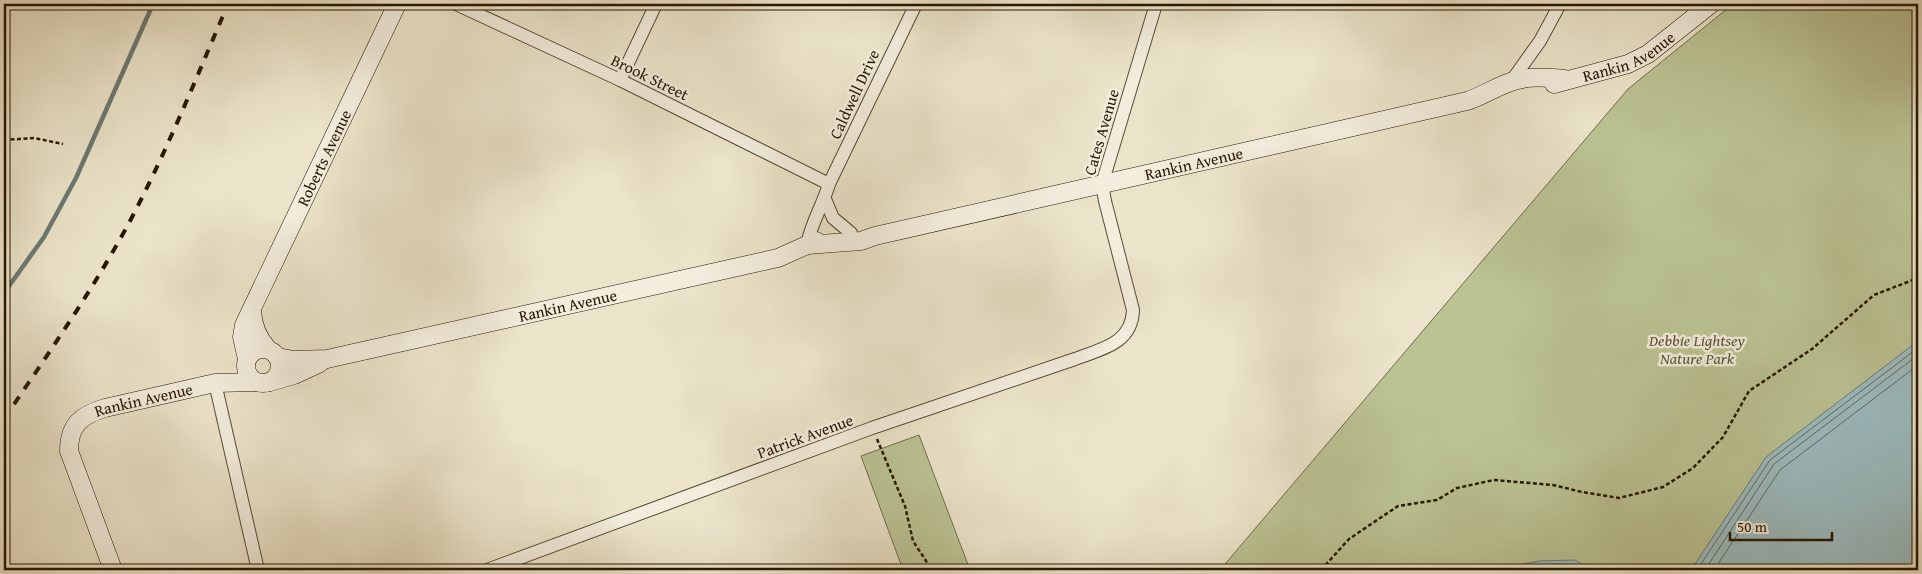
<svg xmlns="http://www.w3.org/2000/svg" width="1922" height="574" font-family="'Gentium Book Plus',serif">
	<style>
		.green { fill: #bbc394; stroke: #716c4a }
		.water { fill: #9cbcc0; stroke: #6d7a73 }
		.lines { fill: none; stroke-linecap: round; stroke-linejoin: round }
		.shore { stroke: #626960; stroke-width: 1 }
		.stream { stroke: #6d7a73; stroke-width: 4.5 }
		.street-casing { stroke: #584a32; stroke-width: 14 }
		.secondary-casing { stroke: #271600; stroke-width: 19 }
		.path { stroke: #271600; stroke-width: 2.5; stroke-dasharray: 4 2.5; stroke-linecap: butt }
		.street { stroke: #f2eddd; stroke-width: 12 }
		.secondary { stroke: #f2eddd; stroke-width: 18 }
		.rail { stroke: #271600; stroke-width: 4; stroke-dasharray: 9 9; stroke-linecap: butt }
		.labels { text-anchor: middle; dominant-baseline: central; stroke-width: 5; stroke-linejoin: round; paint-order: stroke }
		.street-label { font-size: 16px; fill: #271600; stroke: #f2eddd }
		.park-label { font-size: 16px; font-style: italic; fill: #5b5334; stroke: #f2eddd }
	</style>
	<rect width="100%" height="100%" fill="#ebe4ca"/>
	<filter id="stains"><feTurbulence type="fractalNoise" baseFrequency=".004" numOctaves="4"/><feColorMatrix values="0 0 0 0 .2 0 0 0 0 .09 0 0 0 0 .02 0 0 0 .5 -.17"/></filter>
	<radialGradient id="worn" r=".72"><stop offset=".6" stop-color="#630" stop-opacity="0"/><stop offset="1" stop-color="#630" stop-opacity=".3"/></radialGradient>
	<g class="green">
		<polygon points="1733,4 1918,4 1918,570 1220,570 1628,89"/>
		<polygon points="919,435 970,570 903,570 861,456"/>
	</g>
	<g class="water">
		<polygon points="1918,341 1918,570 1691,570 1766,457"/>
		<polygon points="1575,560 1591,570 1491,570 1539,561"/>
	</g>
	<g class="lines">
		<g class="shore">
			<path d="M1517,570C1536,566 1564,559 1582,570"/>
			<polyline points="1697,570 1770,460 1918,348"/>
			<polyline points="1705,570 1774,464 1918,355"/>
			<polyline points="1714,570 1780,470 1918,365"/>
		</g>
		<polyline class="stream" points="4,293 44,237 76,178 153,4"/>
		<defs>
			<g id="street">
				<polyline points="456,4 620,80 829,184"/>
				<polyline points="620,80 656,4"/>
				<polyline points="1510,83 1540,41 1560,4"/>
				<polyline points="825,199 833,218 851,233"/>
				<path d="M807,245C811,223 823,205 829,184L916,4"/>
				<polyline points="215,383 258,570"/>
				<path d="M487,570L872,428L1075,359C1101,349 1132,344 1133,310L1105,201L1102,184L1156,4"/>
			</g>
			<g id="secondary">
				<path id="s1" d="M1554,84L1628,64L1648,54L1711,4"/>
				<path id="s2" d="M807,245L861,241L875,236L1467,101C1486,95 1502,82 1522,79C1535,76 1552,78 1565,79"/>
				<path d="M252,311C253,326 257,337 267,348"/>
				<circle cx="263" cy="366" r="17"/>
				<path id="s3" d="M278,357L293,360L327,359L778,258L816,241"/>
				<path id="s4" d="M247,359L242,337L244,325L397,4"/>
				<polyline points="270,382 294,375 320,363"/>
				<path id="s5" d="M113,570L69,451C69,425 81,415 105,408L215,383L256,382"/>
			</g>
		</defs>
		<use href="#street" class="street-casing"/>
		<use href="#secondary" class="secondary-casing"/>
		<g class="path">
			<polyline points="4,140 34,138 63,144"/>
			<polyline points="877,439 905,506 913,541 932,570"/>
			<polyline points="1321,570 1349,539 1398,506 1437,500 1457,488 1494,480 1553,485 1582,492 1619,498 1663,487 1693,468 1723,437 1749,391 1812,349 1874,295 1918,278"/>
		</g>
		<use href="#street" class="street"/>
		<use href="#secondary" class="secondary"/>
		<path class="rail" d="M4,419C48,354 93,290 130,221C167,151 197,76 228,4"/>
	</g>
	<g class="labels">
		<g class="street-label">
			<text stroke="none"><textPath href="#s1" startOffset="80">Rankin Avenue</textPath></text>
			<text transform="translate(650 77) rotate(26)">Brook Street</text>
			<text transform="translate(854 94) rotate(-65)">Caldwell Drive</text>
			<text transform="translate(1101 132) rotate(-74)">Cates Avenue</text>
			<text stroke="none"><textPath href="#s4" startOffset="220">Roberts Avenue</textPath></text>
			<text stroke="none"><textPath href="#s2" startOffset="396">Rankin Avenue</textPath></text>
			<text stroke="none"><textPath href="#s3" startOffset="296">Rankin Avenue</textPath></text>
			<text stroke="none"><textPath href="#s5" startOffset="228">Rankin Avenue</textPath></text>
			<text transform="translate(805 436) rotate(-20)">Patrick Avenue</text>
		</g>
		<g class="park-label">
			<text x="1697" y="340">Debbie Lightsey<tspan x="1697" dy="18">Nature Park</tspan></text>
		</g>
	</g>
	<rect width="1922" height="574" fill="none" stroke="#ebe4ca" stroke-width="20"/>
	<rect x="5" y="5" width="1912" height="564" fill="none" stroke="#271600" stroke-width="2.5"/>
	<rect x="10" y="10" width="1902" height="554" fill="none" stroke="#271600"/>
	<path d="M1730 532v8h102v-8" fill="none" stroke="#271600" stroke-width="2.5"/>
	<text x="1737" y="532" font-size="15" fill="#271600" stroke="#f2eddd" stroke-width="4" paint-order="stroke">50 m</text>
	<rect width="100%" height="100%" filter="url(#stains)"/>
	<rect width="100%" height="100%" fill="url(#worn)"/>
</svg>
